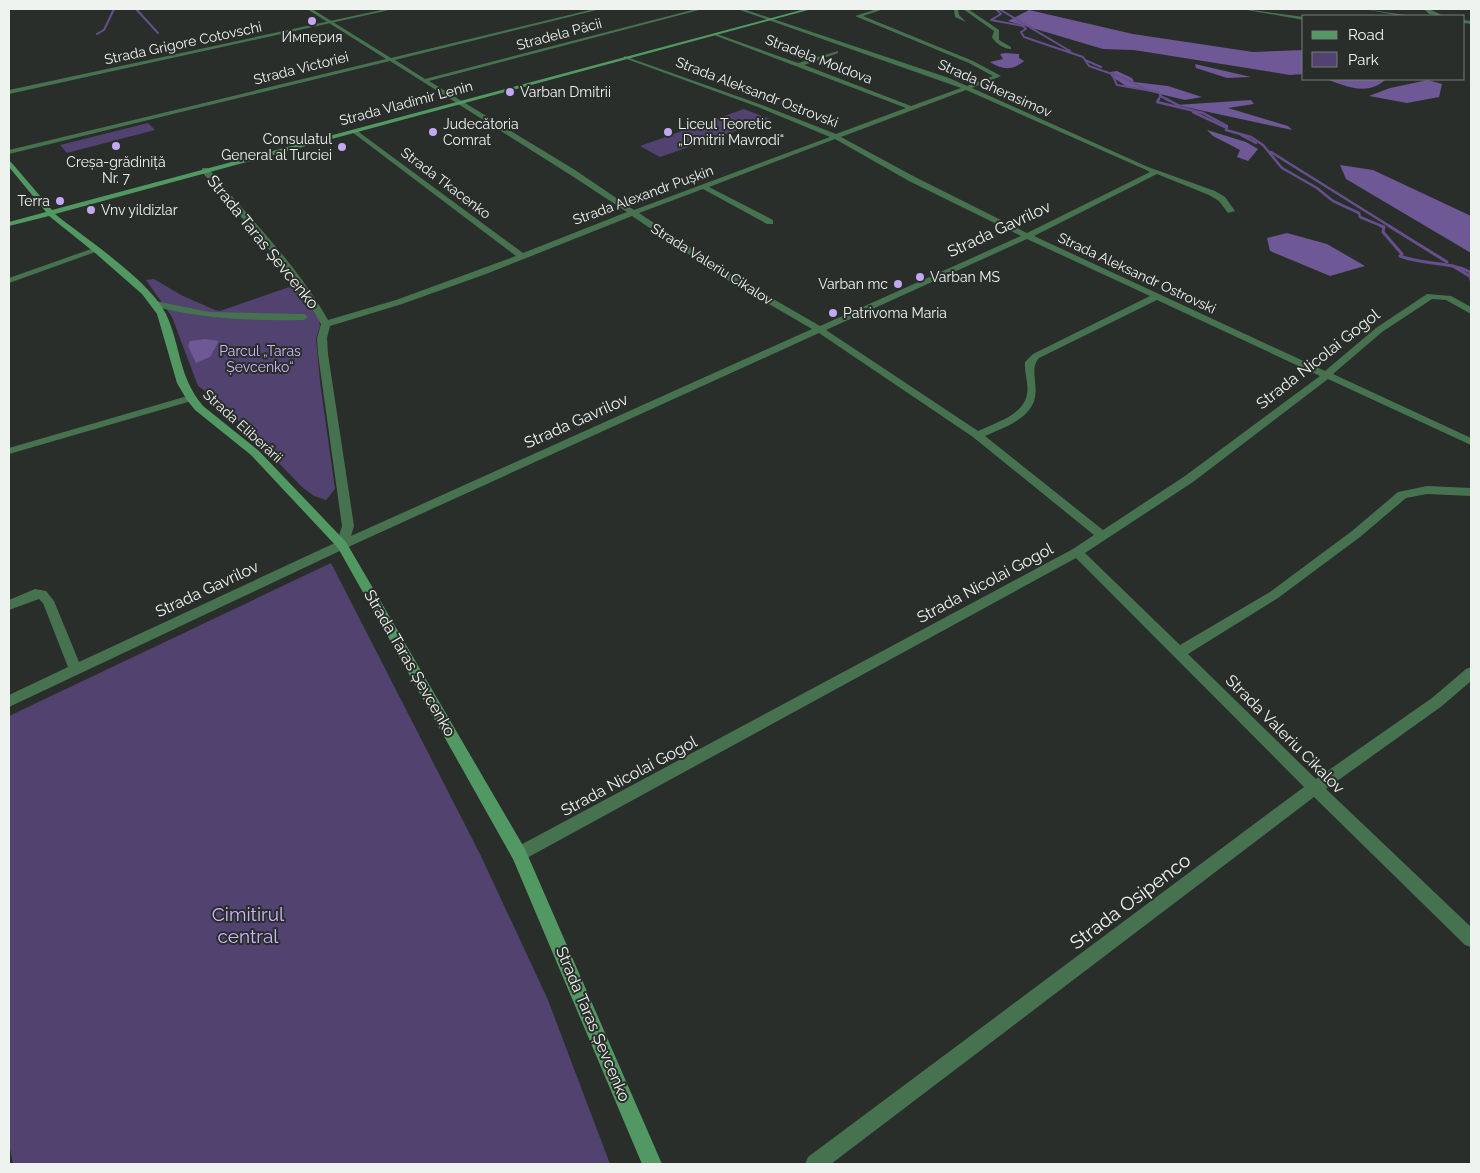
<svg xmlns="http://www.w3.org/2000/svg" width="1480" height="1173" font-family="Raleway,sans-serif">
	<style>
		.green { fill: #52426f }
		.forest { fill: #6e5896 }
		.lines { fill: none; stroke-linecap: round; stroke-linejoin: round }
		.stream-far2 { stroke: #664f8c; stroke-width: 2 }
		.stream-far1 { stroke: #664f8c; stroke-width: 2.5 }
		.stream { stroke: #664f8c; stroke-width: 3 }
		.minor { fill: #477250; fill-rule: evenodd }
		.tertiary { fill: #477250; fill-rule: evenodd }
		.secondary { fill: #529862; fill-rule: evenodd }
		.poi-dot { fill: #c2a8f3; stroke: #292e2a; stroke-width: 2 }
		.labels { text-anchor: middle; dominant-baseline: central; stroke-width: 4; stroke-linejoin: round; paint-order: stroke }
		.far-street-label { font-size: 14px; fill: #eff3f0; stroke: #292e2a }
		.far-poi-label { font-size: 14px; fill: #eff3f0; stroke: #292e2a; text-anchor: start }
		.far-park-label { font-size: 14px; fill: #ceb6fe; stroke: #292e2a }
		.street-label { font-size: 16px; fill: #eff3f0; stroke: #292e2a }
		.near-street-label { font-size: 19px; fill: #eff3f0; stroke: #292e2a }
		.near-park-label { font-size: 19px; fill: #ceb6fe; stroke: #292e2a }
	</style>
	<rect width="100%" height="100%" fill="#292e2a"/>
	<g class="green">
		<polygon points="744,109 770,119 660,157 640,146"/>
		<polygon points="148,123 155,130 67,153 60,145"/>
		<polygon points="154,279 181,295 215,310 220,311 295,285 318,314 320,326 316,338 320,382 335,489 326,500 314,496 302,487 221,403 198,386 172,317 146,280"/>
		<polygon points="331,563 480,854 548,1000 610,1164 13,1164 9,1144 9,716"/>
	</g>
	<g class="forest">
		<polygon points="1029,10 1133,34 1253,52 1304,50 1304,74 1290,75 1134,50 1103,49 1008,21"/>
		<path d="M1005,53L1019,54V58L1024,61C1012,71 1003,70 990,62L1003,59L1000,54Z"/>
		<polygon points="1195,64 1251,77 1227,78 1196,68"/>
		<polygon points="1117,71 1132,78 1134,82 1168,86 1202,97 1185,100 1126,86 1111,76 1110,72"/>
		<path d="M1327,79H1386C1369,96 1345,87 1327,79Z"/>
		<polygon points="1428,80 1442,84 1439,97 1407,103 1369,96 1390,88"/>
		<polygon points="1251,100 1254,104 1228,108 1288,126 1292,130 1176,105"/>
		<polygon points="1207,130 1246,142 1258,149 1248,161 1237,157 1240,150 1213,136"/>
		<polygon points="1340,165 1373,170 1471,216 1471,253 1346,179"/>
		<polygon points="1287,233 1327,244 1365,266 1330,276 1270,251 1267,238"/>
		<polygon points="205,339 219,341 210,357 196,363 188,346 190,341"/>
	</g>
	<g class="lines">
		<g class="stream-far2">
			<polyline points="136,9 158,33"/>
			<polyline points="996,9 1001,14 991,20 1023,26 1026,29 1021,32 1024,37 1083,57 1089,66 1112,74 1117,85 1158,92 1161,95 1158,100"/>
			<polyline points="999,9 1070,51"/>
			<polyline points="97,34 104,30 114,9"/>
			<polyline points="1085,60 1101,67"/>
			<polyline points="1112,73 1144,88"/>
			<polyline points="1160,96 1169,100"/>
		</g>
		<g class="stream-far1">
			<polyline points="1159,99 1157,102 1203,113 1227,126 1226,130 1251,137 1263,145 1282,168 1317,188 1333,201 1359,213 1360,217 1384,227"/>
			<polyline points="1166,99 1180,106"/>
			<polyline points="1193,112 1225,127"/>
			<polyline points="1241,135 1256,143"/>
			<polyline points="1271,152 1391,227"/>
		</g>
		<g class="stream">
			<path d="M1381,226L1384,227L1383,232L1402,254L1400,256C1423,265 1448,261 1470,272L1471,280"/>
			<polyline points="1389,226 1447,262"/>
			<polyline points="1453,266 1471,277"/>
		</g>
		<g class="minor">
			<path d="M307,9H312L391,58L594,9H601L395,60L425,79L696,9H703L429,81L575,170L634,210L830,137L758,107L624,58V56L762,105L836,134L906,108L714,35V33L798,63L838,51V53L804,65L911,106L961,88L737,9H743L949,78L967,86L993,76L969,63L855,16L877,9H884L863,16L973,61L1001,76L972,88L1148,167L1215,191L1225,197L1235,211L1228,213L1219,201L1209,195L1157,174L1034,236L1325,371L1376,328L1427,294L1451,296L1471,307V314L1446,300L1432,299L1382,332L1333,374L1471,438V445L1328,379L1193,482L1085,553L1180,645L1270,592L1352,531L1398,492L1427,486L1471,488V496L1427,494L1406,498L1360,537L1278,598L1188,654L1316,779L1432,698L1466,669L1471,667V681L1442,706L1326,789L1471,927V947L1465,945L1314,797L831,1164H805L808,1157L1304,787L1076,558L525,859L519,862L513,859L511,854L513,849L1073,549L1094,535L973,437L819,333L346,548L9,707V695L68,667L43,603L39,599L9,610V600L35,589L46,591L54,601L79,662L337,542L342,526L318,354L317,338L321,324C290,267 244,222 202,172V168H208C249,218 296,263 328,320L396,300L516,256L352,132V130H356L523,253L627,212L569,174L390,61L9,154V150L386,59ZM966,90L1144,169L1150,172L1027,233L915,177L841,137ZM835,139L909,181L1021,236L820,326L730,274L639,213L703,189L767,224H773V220L709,187ZM632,216L724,278L812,329L351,536L354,526L328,354L327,338L330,326L402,304L486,274ZM1027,239L1150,296L1033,354L1025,362C1024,373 1029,383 1027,394C1024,415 995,423 978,431L826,330ZM1157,300L1320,376L1185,476L1103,530L985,436C1000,429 1019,423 1029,410C1044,392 1027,371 1039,358Z"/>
			<polygon points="954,9 958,9 959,15 966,22 955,17"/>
			<path d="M963,9H968L999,30V40L1011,47V49C1004,49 995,43 992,37L994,31Z"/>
			<polygon points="1245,9 1304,17 1304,20 1247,10"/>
			<polygon points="1364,9 1412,16 1401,16"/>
			<polygon points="1424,9 1429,9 1444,16 1429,14"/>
			<polygon points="1464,20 1471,21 1471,24 1464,23"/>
			<polygon points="94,248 101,250 9,283 9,278"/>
			<path d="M155,301L210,312L304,314L308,317L304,320C252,321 202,319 152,306L151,304Z"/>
			<polygon points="191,395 196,398 195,400 9,454 9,448"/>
		</g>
		<polygon class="tertiary" points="386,9 394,9 9,94 9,90"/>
		<path class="secondary" d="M805,9H812L55,214C86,239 149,280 166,314C181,346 178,376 203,406L259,451L346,542L525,849L662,1164H642L513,859L338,548L251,455L195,410L187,400L177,383L157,314L142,294L94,252L49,216L9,226V222L46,212L9,167V161L11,162L52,210Z"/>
	</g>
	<g class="poi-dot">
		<circle cx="312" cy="21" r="5"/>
		<circle cx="510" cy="92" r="5"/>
		<circle cx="433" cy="132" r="5"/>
		<circle cx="668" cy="132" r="5"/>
		<circle cx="116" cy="146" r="5"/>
		<circle cx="342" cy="147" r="5"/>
		<circle cx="60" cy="201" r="5"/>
		<circle cx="91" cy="210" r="5"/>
		<circle cx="920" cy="277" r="5"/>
		<circle cx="898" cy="284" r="5"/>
		<circle cx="833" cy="313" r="5"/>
	</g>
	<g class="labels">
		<g class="far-street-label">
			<text transform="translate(559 34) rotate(-15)">Stradela Păcii</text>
			<text transform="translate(183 43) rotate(-12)">Strada Grigore Cotovschi</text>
			<text transform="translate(819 59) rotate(21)">Stradela Moldova</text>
			<text transform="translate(301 68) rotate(-14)">Strada Victoriei</text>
			<text transform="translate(995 88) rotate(24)">Strada Gherasimov</text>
			<text transform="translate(757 92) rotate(21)">Strada Aleksandr Ostrovski</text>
			<text transform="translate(406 103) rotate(-15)">Strada Vladimir Lenin</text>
			<text transform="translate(446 183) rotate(37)">Strada Tkacenko</text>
			<text transform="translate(643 195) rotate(-20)">Strada Alexandr Pușkin</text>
			<text transform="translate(712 264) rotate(32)">Strada Valeriu Cikalov</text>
			<text transform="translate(1137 273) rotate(25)">Strada Aleksandr Ostrovski</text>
			<text transform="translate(243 426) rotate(42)">Strada Eliberării</text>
		</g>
		<g class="far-poi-label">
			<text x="312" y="37" text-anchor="middle">Империя</text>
			<text x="520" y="92">Varban Dmitrii</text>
			<text x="443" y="124">Judecătoria<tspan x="443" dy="16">Comrat</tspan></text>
			<text x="678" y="124">Liceul Teoretic<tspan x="678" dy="16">„Dmitrii Mavrodi“</tspan></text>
			<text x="332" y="139" text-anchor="end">Consulatul<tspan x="332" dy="16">General al Turciei</tspan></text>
			<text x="116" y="162" text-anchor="middle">Creșa-grădiniță<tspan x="116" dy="16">Nr. 7</tspan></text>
			<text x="50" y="201" text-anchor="end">Terra</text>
			<text x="101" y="210">Vnv yildizlar</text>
			<text x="930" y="277">Varban MS</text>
			<text x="888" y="284" text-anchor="end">Varban mc</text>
			<text x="843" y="313">Patrivoma Maria</text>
		</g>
		<g class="far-park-label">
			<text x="260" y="351">Parcul „Taras<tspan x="260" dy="16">Șevcenko“</tspan></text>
		</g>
		<g class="street-label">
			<text transform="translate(999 229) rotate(-25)">Strada Gavrilov</text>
			<text transform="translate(263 242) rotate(51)">Strada Taras Șevcenko</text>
			<text transform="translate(1318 359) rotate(-38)">Strada Nicolai Gogol</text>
			<text transform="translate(576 421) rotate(-24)">Strada Gavrilov</text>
			<text transform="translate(985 583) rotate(-28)">Strada Nicolai Gogol</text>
			<text transform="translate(207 589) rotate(-25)">Strada Gavrilov</text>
			<text transform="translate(410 663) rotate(60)">Strada Taras Șevcenko</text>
			<text transform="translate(1285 734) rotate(45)">Strada Valeriu Cikalov</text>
			<text transform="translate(629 776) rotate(-28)">Strada Nicolai Gogol</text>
			<text transform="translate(593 1024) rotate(67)">Strada Taras Șevcenko</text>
		</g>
		<g class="near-street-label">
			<text transform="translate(1130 901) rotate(-37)">Strada Osipenco</text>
		</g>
		<g class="near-park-label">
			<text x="248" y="914">Cimitirul<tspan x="248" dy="22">central</tspan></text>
		</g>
	</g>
	<rect width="1480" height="1173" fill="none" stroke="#eff3f0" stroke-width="20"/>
	<rect x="1302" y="15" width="162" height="65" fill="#292e2a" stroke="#787d79"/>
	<rect x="1312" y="31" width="25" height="8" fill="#529862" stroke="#787d79"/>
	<text x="1348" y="40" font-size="15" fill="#eff3f0">Road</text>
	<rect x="1312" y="52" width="25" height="15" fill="#52426f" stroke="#787d79"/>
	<text x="1348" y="65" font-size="15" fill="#eff3f0">Park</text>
</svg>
